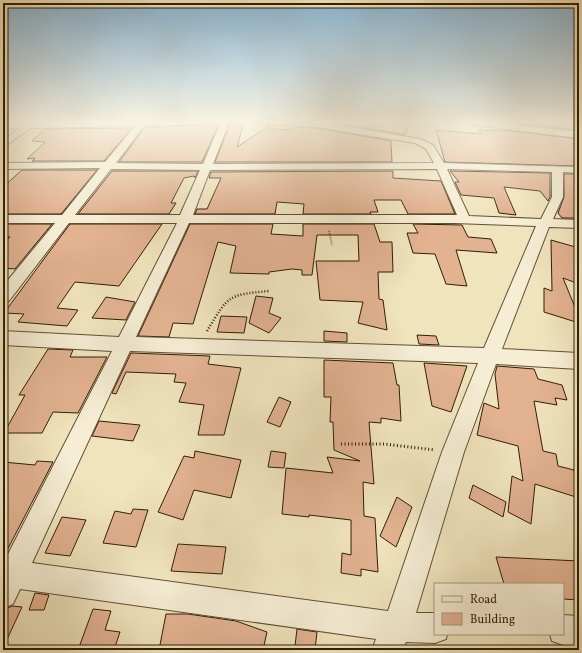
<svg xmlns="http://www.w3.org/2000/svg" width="582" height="653" font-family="Vollkorn,serif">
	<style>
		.building { fill: #e2b291; stroke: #301e06 }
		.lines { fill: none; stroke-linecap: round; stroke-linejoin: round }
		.minor-casing { stroke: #605034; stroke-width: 2 }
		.path-far2 { stroke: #301e06; stroke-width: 2; stroke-dasharray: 0.5 1.5; stroke-linecap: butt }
		.path-far1 { stroke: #301e06; stroke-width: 2.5; stroke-dasharray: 1 2; stroke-linecap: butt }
		.path { stroke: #301e06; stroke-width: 3; stroke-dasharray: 1 2.5; stroke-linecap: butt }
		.minor { fill: #f5edd4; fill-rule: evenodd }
	</style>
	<rect width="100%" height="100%" fill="#f0e4bd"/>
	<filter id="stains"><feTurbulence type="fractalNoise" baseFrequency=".005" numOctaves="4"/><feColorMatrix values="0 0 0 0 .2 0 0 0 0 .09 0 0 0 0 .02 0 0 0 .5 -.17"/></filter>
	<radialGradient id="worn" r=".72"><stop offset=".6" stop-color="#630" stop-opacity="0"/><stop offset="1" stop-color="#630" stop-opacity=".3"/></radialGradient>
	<g class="building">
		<polygon points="330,122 410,122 405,135"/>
		<polygon points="504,122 579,122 579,130"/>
		<polygon points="205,124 219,124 202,162 119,162 145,127 201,126"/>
		<polygon points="230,124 243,125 237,147 267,127 278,130 294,129 294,127 316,128 391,141 392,162 215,162"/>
		<polygon points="132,128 104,161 32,161 35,158 27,159 45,142 32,141 45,129"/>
		<polygon points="436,130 481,134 478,130 504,131 503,130 579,139 579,166 445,162"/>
		<polygon points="22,170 97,170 61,214 3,214 3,187"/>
		<polygon points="112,171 198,171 195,178 194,176 184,178 171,203 176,203 169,214 78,214"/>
		<polygon points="393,171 393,178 441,181 455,214 408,214 401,200 374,200 378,212 370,212 371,214 303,214 304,204 277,202 275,214 195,214 197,209 207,209 221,178 209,178 211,172"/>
		<polygon points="450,171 550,173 550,197 548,201 540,191 504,187 516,215 499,213 494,198 461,195 455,182 459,182"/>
		<polygon points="564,174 579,174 579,218 562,218 558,213 564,197"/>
		<polygon points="3,224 52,224 15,269 3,268 3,244 10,237 3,236"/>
		<polygon points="70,224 162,224 119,286 75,282 57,308 78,310 67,326 18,322 24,314 4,313"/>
		<polygon points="190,224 273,224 271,234 303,236 303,224 374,224 380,242 392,242 393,272 378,272 379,299 383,300 387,330 358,323 363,302 320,300 316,261 359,261 358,235 317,235 312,275 302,275 302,270 292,269 269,272 269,274 230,273 236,246 218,242 193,324 173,323 169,337 138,336"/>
		<polygon points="413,224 462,225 468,237 491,239 497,253 456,250 467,286 446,284 435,254 413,253 407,233 418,233"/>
		<polygon points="551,240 579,248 579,284 563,278 579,317 579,323 544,312 544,288 552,291"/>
		<polygon points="256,296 273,298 269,313 281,318 269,333 249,323"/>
		<polygon points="106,297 135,302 126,320 92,318"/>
		<polygon points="221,316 247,317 244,333 217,332"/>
		<polygon points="324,331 347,333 347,342 324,341"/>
		<polygon points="417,335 436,336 439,345 419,344"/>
		<polygon points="48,349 73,350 70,357 107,357 78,413 53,412 42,433 4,433 25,395 19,395"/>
		<polygon points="131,353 210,356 208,364 241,368 224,435 198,435 204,405 179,402 186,383 174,382 176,374 126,372 116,394 112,393"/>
		<polygon points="324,360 393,363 397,385 399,385 401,421 381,418 381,423 369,422 374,484 363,482 364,516 375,518 378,572 361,569 361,576 341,573 342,553 351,555 351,520 309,515 309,517 282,514 286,468 333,473 327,457 360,461 334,450 333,422 330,422 331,397 324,397"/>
		<polygon points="424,363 467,366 451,412 432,406"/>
		<polygon points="497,366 534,369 538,379 562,385 567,400 555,398 557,405 534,401 543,451 556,454 558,466 574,470 579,489 579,498 535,484 531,524 508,512 512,476 523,481 518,446 477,435 484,403 499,409 495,374"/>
		<polygon points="279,397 291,402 280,427 267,422"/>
		<polygon points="99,421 140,425 133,441 92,436"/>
		<polygon points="195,451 241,460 231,498 194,490 183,520 158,512 184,456 194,458"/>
		<polygon points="271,451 286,453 284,468 268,467"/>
		<polygon points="37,461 53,462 3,558 3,462 35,465"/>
		<polygon points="473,485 506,502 503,517 469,498"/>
		<polygon points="397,497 412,507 396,547 380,536"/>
		<polygon points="133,509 148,510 136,547 103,543 115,511 131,514"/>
		<polygon points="62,517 86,520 70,556 45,553"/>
		<polygon points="178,544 226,547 222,574 171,571"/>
		<polygon points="496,557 579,561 579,600 563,599 563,584 504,584"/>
		<polygon points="35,593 49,595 44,610 29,610"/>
		<polygon points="12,606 22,607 3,648 3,614 6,609"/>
		<polygon points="93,609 111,611 105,630 120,632 114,650 78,650"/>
		<polygon points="166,614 188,614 236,621 267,632 263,650 159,650"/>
		<polygon points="297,629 317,632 315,650 308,650 295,646"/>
	</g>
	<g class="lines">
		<defs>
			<g id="minor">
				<path d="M27,122H205L201,124L144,126L116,163L203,164L221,122H229L213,164L434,163L426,149L415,143L316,127L260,124L256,122H320L420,139L433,145L444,163L579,167V173L563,172V197L553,219L579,220V228L549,227L502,349L579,353V369L496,364L464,452L416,613H435V634H447L446,639L435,643L406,642L402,650H372L376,639L20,589L13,604L3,608V559L5,560L112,351L3,345V331L119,337L177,223H69L9,301L3,303V286L55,223H3V215H62L100,168L3,169V163L105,162L135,126L30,128L3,148V141L19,128L3,129V123ZM111,169L200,170L180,215H75ZM437,169L457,215H193L210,170ZM447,169L552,172V197L541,219L469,216ZM189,223H454L536,226L484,348L136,337ZM130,351L478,363L442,452L388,611L32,563Z"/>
				<polygon points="463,122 490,122 579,132 579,138 467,124"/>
				<polygon points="563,615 579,616 579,646 563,645 552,641 550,634 563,634"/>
			</g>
		</defs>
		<use href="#minor" class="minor-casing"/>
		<polyline class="path-far2" points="329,231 332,245"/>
		<path class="path-far1" d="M207,331C229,295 227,295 269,291"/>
		<polyline class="path" points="341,444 384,444 435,450"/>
		<use href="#minor" class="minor"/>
	</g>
	<linearGradient id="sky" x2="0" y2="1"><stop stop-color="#8ab7d6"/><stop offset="0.57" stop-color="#f8f3e1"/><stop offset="1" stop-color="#f8f3e1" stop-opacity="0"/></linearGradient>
	<rect width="582" height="214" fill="url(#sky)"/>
	<rect width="582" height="653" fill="none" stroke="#f0e4bd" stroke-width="16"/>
	<rect x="4" y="4" width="574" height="645" fill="none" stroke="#301e06" stroke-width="2"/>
	<rect x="8" y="8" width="566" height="637" fill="none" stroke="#301e06"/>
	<rect x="434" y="583" width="130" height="52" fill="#f5edd4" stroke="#a69a82"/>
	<rect x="442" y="596" width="20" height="6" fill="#f5edd4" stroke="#a69a82"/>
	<text x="470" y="603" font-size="12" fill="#301e06">Road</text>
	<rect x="442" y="613" width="20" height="12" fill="#e2b291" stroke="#a69a82"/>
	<text x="470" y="623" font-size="12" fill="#301e06">Building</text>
	<rect width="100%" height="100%" filter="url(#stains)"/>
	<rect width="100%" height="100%" fill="url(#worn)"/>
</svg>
